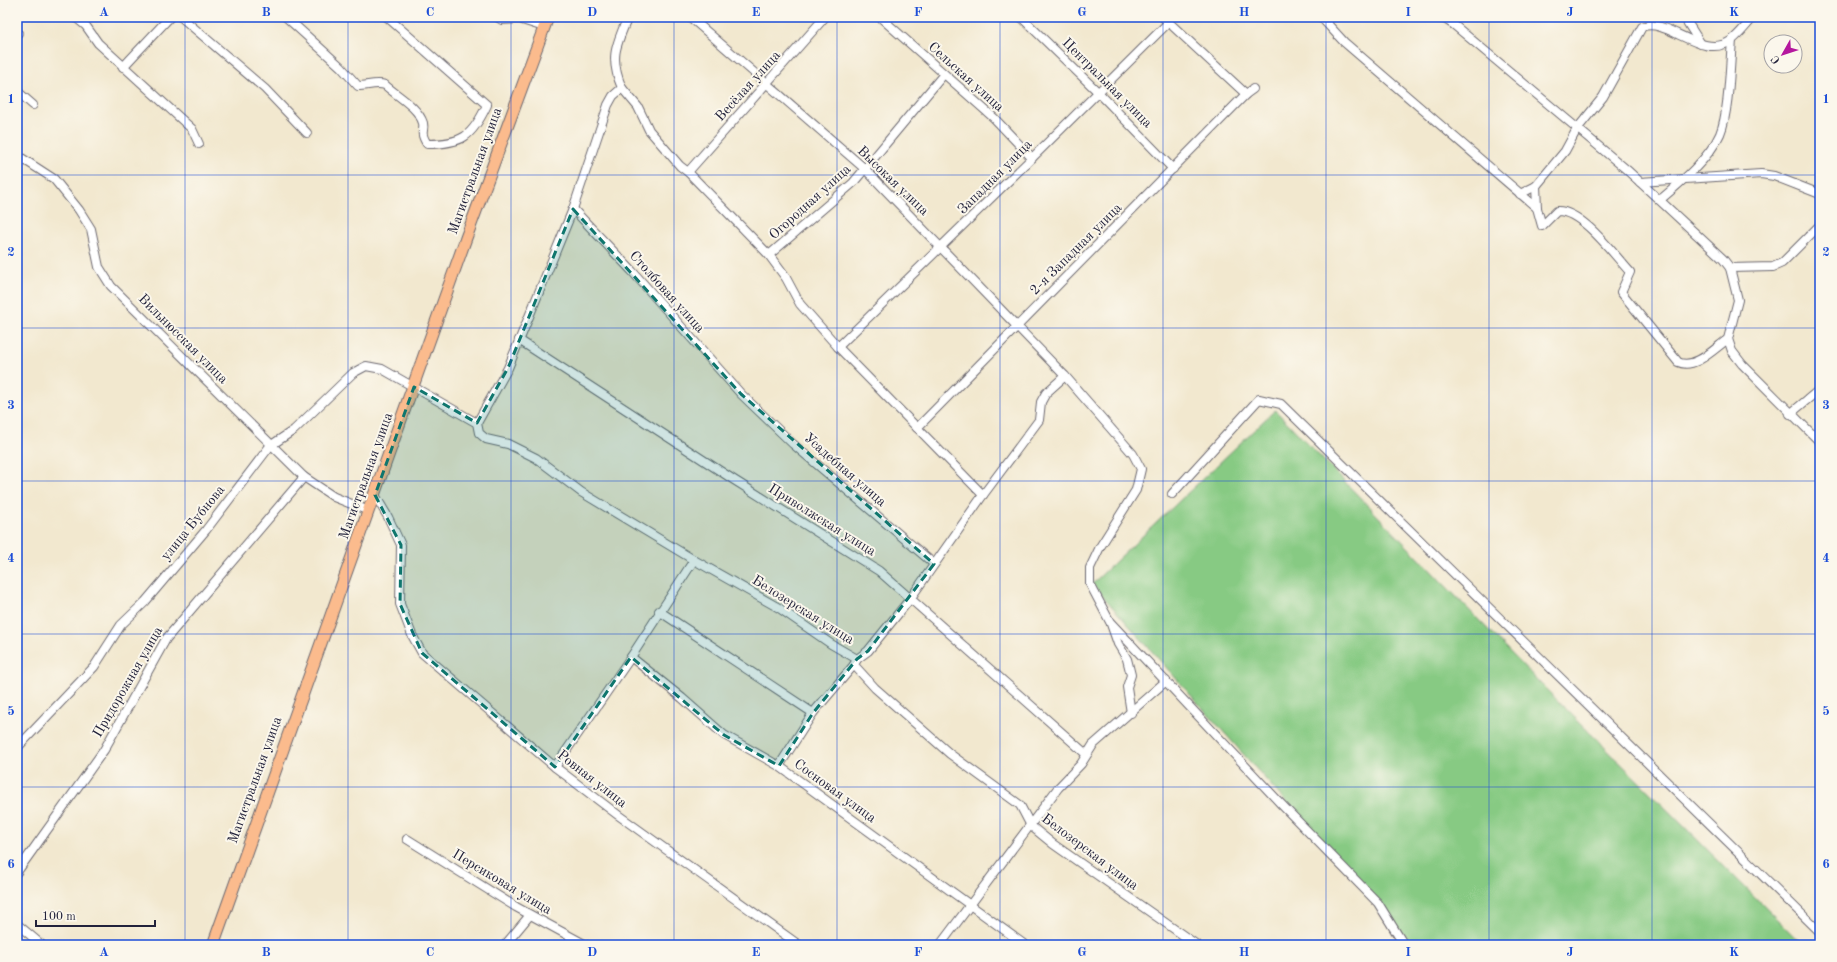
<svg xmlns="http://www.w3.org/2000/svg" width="1837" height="962" font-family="'Old Standard TT',serif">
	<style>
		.green { fill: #87ca83; stroke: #54765f }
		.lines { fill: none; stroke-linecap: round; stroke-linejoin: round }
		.minor-casing { stroke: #6b676f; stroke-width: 10 }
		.highway-casing { stroke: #6b676f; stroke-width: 13 }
		.minor { stroke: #fff; stroke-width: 8 }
		.highway { stroke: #fbbb8d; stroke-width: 11 }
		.marked { fill: #0f766e; fill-opacity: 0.2; stroke: #0f766e; stroke-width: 3; stroke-dasharray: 8 5; stroke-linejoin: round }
		.grid { fill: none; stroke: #1d4ed8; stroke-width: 1; stroke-opacity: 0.55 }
		.labels { text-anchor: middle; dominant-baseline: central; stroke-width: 4; stroke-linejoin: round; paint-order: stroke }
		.street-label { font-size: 14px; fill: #22223b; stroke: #fbf7ec }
		.neatline { fill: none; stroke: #1d4ed8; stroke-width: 1.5 }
		.grid-label { font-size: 13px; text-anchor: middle; font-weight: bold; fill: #1d4ed8 }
	</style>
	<rect width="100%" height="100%" fill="#fbf7ec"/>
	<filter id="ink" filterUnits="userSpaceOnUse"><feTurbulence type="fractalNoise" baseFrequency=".025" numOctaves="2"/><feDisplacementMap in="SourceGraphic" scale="8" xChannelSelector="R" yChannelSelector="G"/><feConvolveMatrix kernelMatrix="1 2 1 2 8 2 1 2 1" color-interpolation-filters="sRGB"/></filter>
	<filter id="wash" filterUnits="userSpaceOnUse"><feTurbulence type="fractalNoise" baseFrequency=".012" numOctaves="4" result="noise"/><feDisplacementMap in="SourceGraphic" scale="16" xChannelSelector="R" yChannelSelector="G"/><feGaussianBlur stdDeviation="0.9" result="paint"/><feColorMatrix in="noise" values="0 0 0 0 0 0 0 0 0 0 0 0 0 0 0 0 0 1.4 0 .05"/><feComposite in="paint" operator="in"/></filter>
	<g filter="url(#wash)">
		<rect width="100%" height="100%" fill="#f2e8cf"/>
		<polygon class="green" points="1275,410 1540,683 1803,945 1413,945 1092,584"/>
	</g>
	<g filter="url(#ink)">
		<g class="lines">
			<defs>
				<g id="minor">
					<polyline points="75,17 86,26 98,43 192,129 199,144"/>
					<polyline points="181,17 265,89 307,133"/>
					<path d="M286,17L341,67L358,86C367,86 377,82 385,85C397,96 418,107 423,123C425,132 419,131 427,144C462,144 472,137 487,105L387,17"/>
					<polyline points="497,17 502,20 519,19 544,27"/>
					<polyline points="690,17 865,169 1065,376 1133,454 1141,469 1136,490 1100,547 1090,568 1090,584 1110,622 1281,804 1378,903 1404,945"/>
					<polyline points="880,17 994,118 1032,158"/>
					<polyline points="1021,17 1098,92 1173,169"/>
					<polyline points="1163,17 1246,94"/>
					<path d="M1321,17L1344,42L1537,208L1542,226L1557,211C1582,210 1614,255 1630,272L1621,292L1678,362C1695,370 1715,348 1728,339"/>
					<polyline points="1435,17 1445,19 1454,25 1627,170 1723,259 1730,268 1738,300 1728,339 1732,351 1742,364 1820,442"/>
					<polyline points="1684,17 1701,44"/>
					<polyline points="17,32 18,33"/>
					<polyline points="123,67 170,17"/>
					<polyline points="622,88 638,107 649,130 680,166 688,172 769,255 786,278 800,304 838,347 983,495"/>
					<polyline points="17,91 33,105"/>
					<polyline points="17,155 54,179 79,210 91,229 99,267 111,286 304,477 334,497 369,511"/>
					<polyline points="688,172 825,17"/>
					<polyline points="1640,182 1761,174 1774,176 1820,194"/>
					<polyline points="1536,186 1537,208"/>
					<path d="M1520,194L1536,186L1565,151L1577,129L1603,97L1642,27C1666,16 1703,62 1732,40C1740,34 1747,24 1754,17"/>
					<path d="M1660,200C1680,183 1709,159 1720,134C1729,113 1730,64 1732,40"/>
					<polyline points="573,209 632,271 741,394 793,444 934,564"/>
					<polyline points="769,255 853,183 944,74"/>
					<polyline points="1730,268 1773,267 1782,263 1820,225"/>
					<polyline points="519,340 734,480 879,571 1086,754"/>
					<polyline points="838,347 1032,158 1168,23"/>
					<polyline points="1790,414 1820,389"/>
					<path d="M477,423L508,368L573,209L608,105L613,96L622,88C609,58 616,45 628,17"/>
					<polyline points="917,428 1246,94 1253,89"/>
					<polyline points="1172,494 1259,399 1281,404 1820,932"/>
					<polyline points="375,495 388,517 401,545 400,604 412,635 422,653 555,767 618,815 799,945"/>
					<polyline points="659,611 813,713"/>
					<polyline points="1111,624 1118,644 1127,659 1131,675 1127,687 1131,713"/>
					<polyline points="631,657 682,698 724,735 779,766 1025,945"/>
					<polyline points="857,659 868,651 910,599 983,495 1039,420 1041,402 1046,393 1065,376"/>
					<polyline points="17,748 94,667 121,625 145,602 206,530 270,446 294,430 353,373 366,366 382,369 477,423 479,433 486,439 508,444 536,458 581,492 694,560 779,608 831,644 857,659 854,665 875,688 950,754 1020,805 1031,826 1053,844 1197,945"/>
					<polyline points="779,766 813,713 854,665"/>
					<polyline points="555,767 631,657 694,560"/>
					<polyline points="407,839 516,907 586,945"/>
					<polyline points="17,872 104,750 166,639 304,477"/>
					<polyline points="17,924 42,945"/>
					<polyline points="505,945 530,915"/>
					<polyline points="940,945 1058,788 1081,764 1093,745 1166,681"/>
				</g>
				<polyline id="highway" points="213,945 466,238 548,17"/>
			</defs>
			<use href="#minor" class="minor-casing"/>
			<use href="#highway" class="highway-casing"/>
			<use href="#minor" class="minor"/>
			<use href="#highway" class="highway"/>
		</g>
	</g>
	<path class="marked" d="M573,209L741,394L934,564L868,651L857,659L813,713L779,766L724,735L631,657L555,767L422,653L400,604L401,545L375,495L414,387L477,423L508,368Z"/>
	<path class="grid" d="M185,17V945M348,17V945M511,17V945M674,17V945M837,17V945M1000,17V945M1163,17V945M1326,17V945M1489,17V945M1652,17V945M17,175H1820M17,328H1820M17,481H1820M17,634H1820M17,787H1820"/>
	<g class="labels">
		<g class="street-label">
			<text transform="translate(966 77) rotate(42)">Сельская улица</text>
			<text transform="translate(1107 83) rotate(45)">Центральная улица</text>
			<text transform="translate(748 86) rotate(-48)">Весёлая улица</text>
			<text transform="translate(475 171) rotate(-70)">Магистральная улица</text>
			<text transform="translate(995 177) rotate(-45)">Западная улица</text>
			<text transform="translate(893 181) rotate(44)">Высокая улица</text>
			<text transform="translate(810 202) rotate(-42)">Огородная улица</text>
			<text transform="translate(1076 249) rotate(-45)">2-я Западная улица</text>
			<text transform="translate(667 292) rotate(48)">Столбовая улица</text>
			<text transform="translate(183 339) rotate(45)">Вильнюсская улица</text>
			<text transform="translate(845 470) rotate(41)">Усадебная улица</text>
			<text transform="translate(366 476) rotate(-70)">Магистральная улица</text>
			<text transform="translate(822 520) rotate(32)">Приволжская улица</text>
			<text transform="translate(193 523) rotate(-51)">улица Бубнова</text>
			<text transform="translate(803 610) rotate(32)">Белозерская улица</text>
			<text transform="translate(128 682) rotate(-60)">Придорожная улица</text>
			<text transform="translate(592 779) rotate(38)">Ровная улица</text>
			<text transform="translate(255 780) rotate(-70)">Магистральная улица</text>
			<text transform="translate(835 791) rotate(36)">Сосновая улица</text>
			<text transform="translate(1090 852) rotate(37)">Белозерская улица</text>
			<text transform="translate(502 882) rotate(31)">Персиковая улица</text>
		</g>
	</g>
	<rect width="1837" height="962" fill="none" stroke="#fbf7ec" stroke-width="44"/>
	<g transform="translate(1783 54) rotate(231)"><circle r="19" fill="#fbf7ec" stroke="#a4a2a5"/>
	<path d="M0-3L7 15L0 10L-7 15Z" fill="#b5179e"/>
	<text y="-6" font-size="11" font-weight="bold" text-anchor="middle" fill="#22223b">С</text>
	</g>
	<path d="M36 920v6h119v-6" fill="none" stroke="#22223b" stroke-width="2"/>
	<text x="42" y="920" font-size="12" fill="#22223b" stroke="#fbf7ec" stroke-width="3" paint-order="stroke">100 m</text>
	<rect x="22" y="22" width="1793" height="918" class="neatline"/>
	<g class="grid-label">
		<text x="104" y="16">A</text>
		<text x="266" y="16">B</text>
		<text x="430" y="16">C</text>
		<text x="592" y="16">D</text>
		<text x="756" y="16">E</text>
		<text x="918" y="16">F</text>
		<text x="1082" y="16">G</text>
		<text x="1244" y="16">H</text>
		<text x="1408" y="16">I</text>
		<text x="1570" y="16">J</text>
		<text x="1734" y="16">K</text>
		<text x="11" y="103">1</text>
		<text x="1826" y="103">1</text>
		<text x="11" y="256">2</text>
		<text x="1826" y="256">2</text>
		<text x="11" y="409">3</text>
		<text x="1826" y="409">3</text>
		<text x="11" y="562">4</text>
		<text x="1826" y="562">4</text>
		<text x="11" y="715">5</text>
		<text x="1826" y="715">5</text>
		<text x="11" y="868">6</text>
		<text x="1826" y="868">6</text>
		<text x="104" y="956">A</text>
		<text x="266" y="956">B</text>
		<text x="430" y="956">C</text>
		<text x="592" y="956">D</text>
		<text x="756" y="956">E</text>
		<text x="918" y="956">F</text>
		<text x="1082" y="956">G</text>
		<text x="1244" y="956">H</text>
		<text x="1408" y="956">I</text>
		<text x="1570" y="956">J</text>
		<text x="1734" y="956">K</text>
	</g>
</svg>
